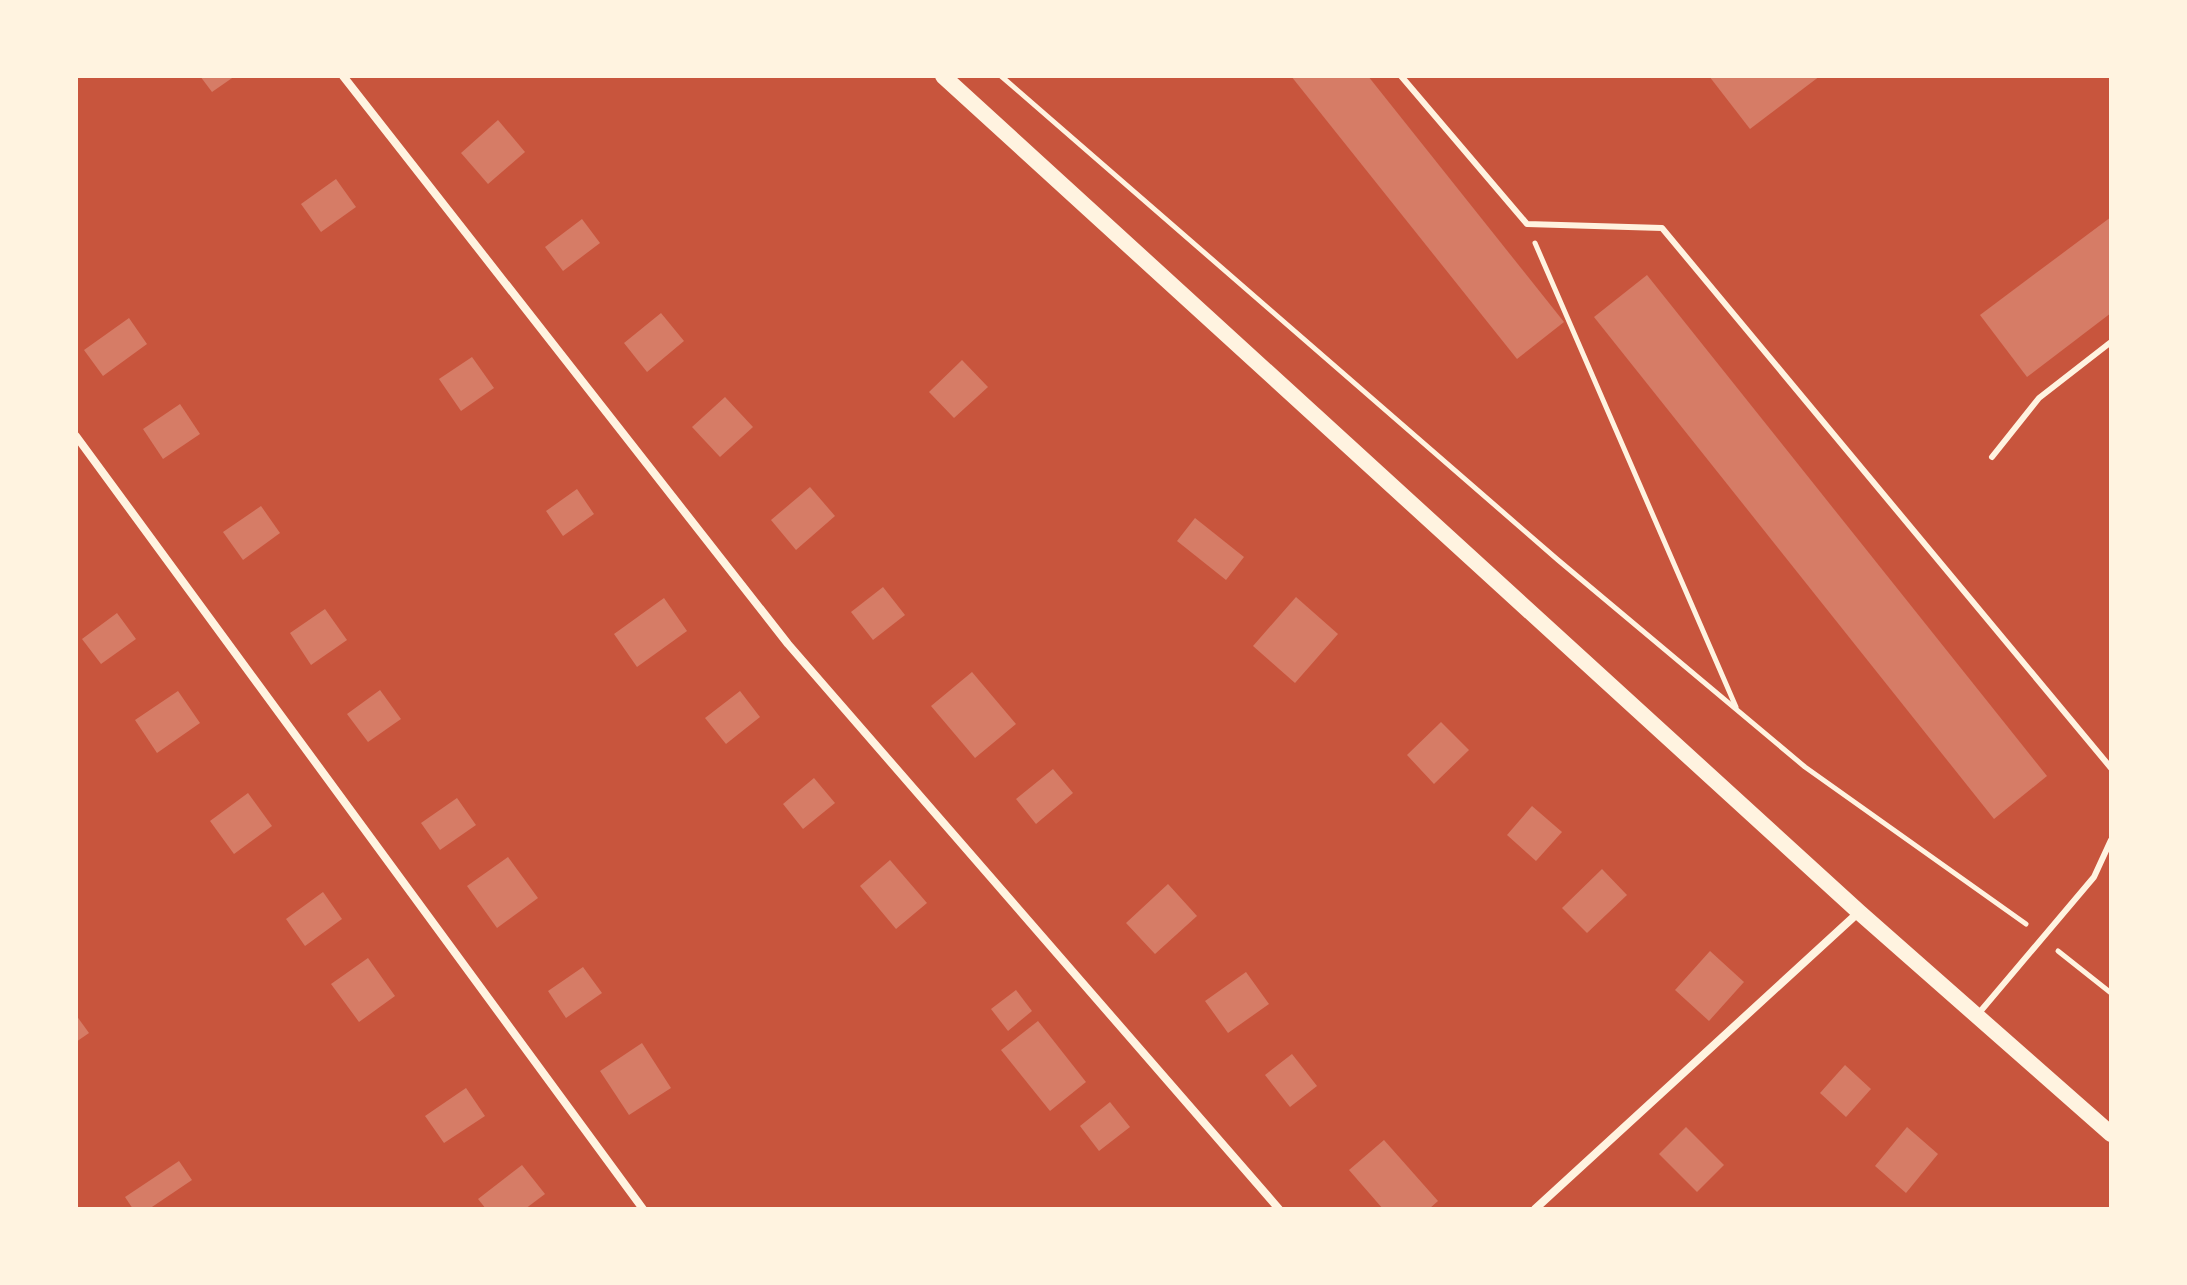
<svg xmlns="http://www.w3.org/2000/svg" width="2187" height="1285" font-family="'Nunito Sans',sans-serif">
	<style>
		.building { fill: #d67c66 }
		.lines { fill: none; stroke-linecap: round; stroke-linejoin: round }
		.path { stroke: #fff3e0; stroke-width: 5 }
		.service { stroke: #fff3e0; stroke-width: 6 }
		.minor { stroke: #fff3e0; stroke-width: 8 }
		.secondary { stroke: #fff3e0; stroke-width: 16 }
	</style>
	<rect width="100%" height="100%" fill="#c8553d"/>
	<g class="building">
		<polygon points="200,76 235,76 212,92"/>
		<polygon points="1291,76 1368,76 1564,322 1517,359"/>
		<polygon points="1709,76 1820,76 1750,129"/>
		<polygon points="498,120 525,152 488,184 461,153"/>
		<polygon points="336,179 356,207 321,232 301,204"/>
		<polygon points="2111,217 2111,313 2027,377 1980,315"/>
		<polygon points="582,219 600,243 563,271 545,247"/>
		<polygon points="1647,275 2047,776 1994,819 1594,317"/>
		<polygon points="661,313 684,341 647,372 624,343"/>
		<polygon points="129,318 147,344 103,376 84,350"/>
		<polygon points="472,357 494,388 461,411 439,379"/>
		<polygon points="962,360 988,387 954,418 929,392"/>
		<polygon points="725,397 753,427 720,457 692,427"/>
		<polygon points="180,404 200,434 163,459 143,429"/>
		<polygon points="810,487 835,516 796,550 771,520"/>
		<polygon points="577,489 594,514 563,536 546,511"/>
		<polygon points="261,506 280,533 243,560 223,532"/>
		<polygon points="1195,518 1244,557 1226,580 1177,541"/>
		<polygon points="883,587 905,615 873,640 851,612"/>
		<polygon points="1296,597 1338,634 1295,683 1253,646"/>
		<polygon points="664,598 687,631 637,667 614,634"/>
		<polygon points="325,609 347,640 311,665 290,633"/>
		<polygon points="117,613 136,639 101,664 82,639"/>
		<polygon points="972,672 1016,724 975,758 931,706"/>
		<polygon points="380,690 401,719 368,742 347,714"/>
		<polygon points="178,691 200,723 157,753 135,720"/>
		<polygon points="740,691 760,717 726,744 705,718"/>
		<polygon points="1441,722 1469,750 1434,784 1407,755"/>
		<polygon points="1053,769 1073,793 1036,824 1016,799"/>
		<polygon points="814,778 835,803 803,829 783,804"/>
		<polygon points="248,793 272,826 234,854 210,821"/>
		<polygon points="457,798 476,825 440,850 421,823"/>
		<polygon points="1532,806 1562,832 1536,861 1507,835"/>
		<polygon points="508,857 538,898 497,928 467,886"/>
		<polygon points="890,860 927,903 896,929 860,886"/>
		<polygon points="1602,869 1627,895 1587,933 1562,908"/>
		<polygon points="1168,884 1197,916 1155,954 1126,923"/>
		<polygon points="323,892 342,919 305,946 286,919"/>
		<polygon points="1710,951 1744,982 1709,1021 1675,990"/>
		<polygon points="368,958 395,996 359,1022 331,984"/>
		<polygon points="583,967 602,993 566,1018 548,991"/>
		<polygon points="1246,972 1269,1004 1228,1033 1205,1001"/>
		<polygon points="1016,990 1032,1011 1008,1031 991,1009"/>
		<polygon points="76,1015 89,1033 76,1042"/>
		<polygon points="1038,1021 1086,1082 1050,1111 1001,1050"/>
		<polygon points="642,1043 671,1088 629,1115 600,1071"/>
		<polygon points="1292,1054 1317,1086 1290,1107 1265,1075"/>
		<polygon points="1845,1065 1871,1089 1846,1117 1820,1093"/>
		<polygon points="466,1088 485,1116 444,1143 425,1116"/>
		<polygon points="1110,1102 1130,1127 1099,1151 1080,1126"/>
		<polygon points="1686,1127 1724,1165 1697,1192 1659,1154"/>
		<polygon points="1907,1127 1938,1154 1906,1193 1875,1166"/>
		<polygon points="1384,1140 1438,1201 1429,1209 1383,1209 1349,1170"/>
		<polygon points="179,1161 192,1180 149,1209 133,1209 125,1197"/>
		<polygon points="522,1165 545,1194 525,1209 486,1209 478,1199"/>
	</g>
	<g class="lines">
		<g class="path">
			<polyline points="1001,76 1558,560 1805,767 2026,924"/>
			<polyline points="1535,243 1736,707"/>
			<polyline points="2058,951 2111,993"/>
		</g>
		<g class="service">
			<polyline points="1401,76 1527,224 1662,228 2111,768"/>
			<polyline points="1992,457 2039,398 2111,342"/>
			<polyline points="1979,1013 2094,877 2111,840"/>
		</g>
		<g class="minor">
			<polyline points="343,76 788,644 1279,1209"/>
			<polyline points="76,436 643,1209"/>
			<polyline points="1535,1209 1859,912"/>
		</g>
		<polyline class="secondary" points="943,76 1859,912 2111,1134"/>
	</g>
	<rect width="2187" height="1285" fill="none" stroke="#fff3e0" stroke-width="156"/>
</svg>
